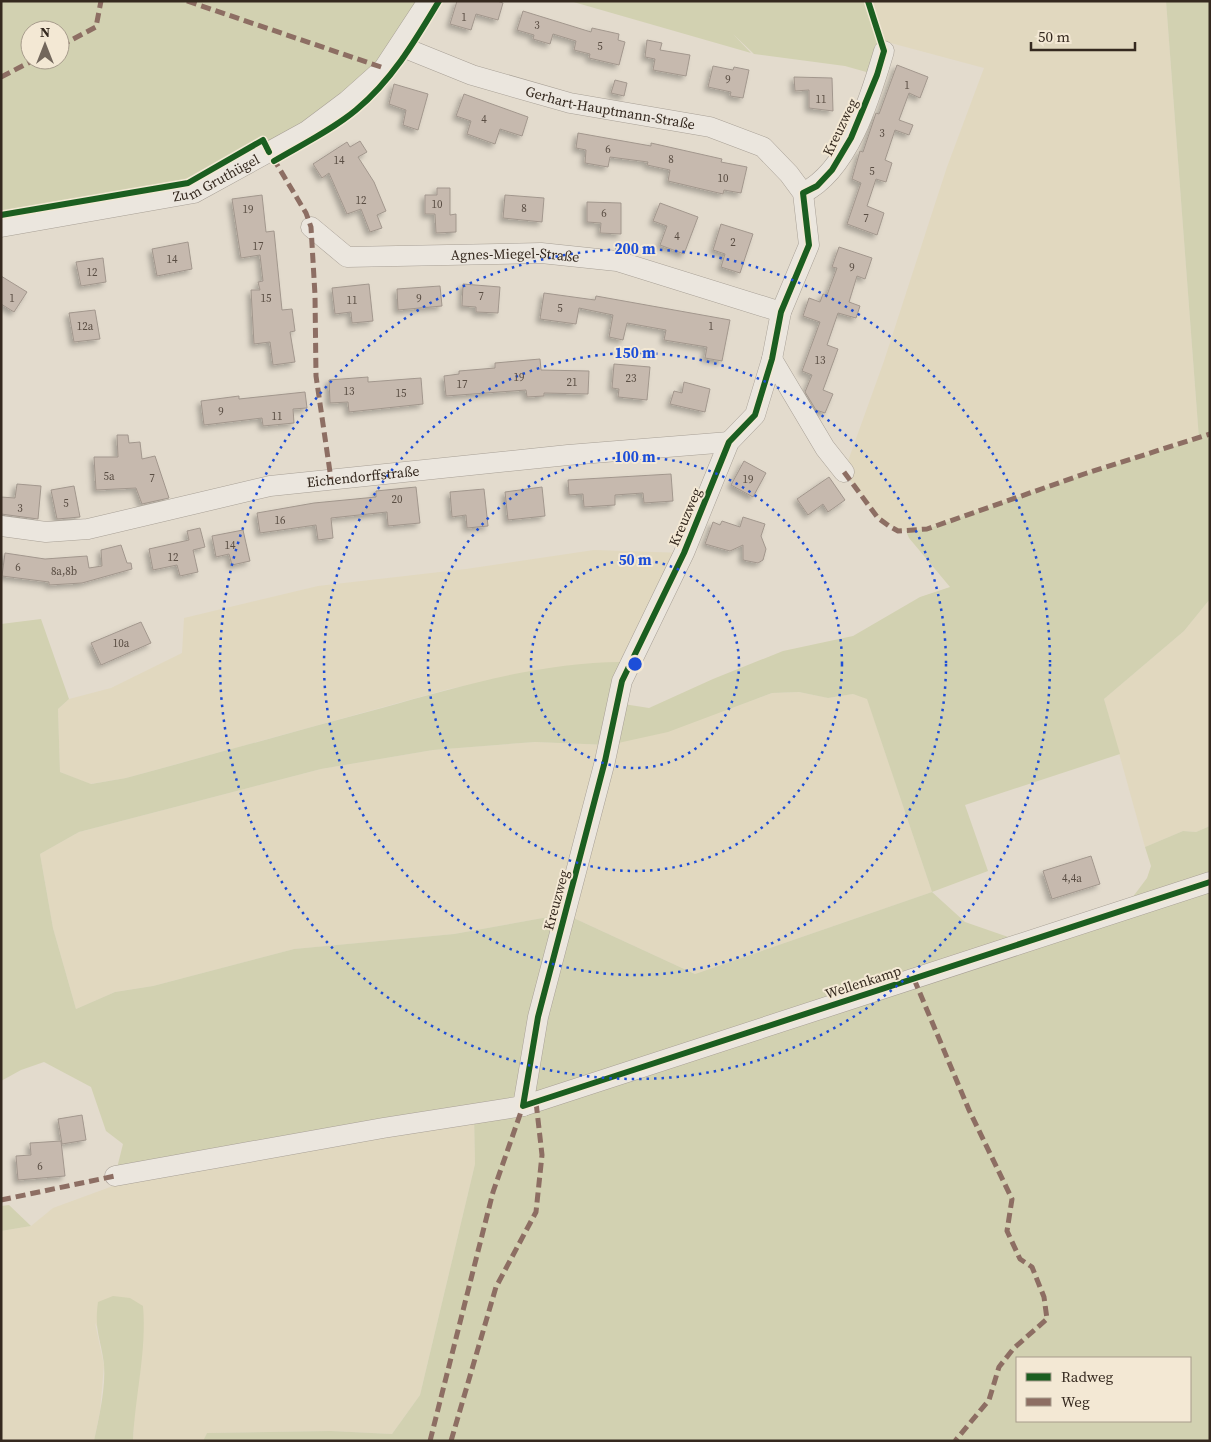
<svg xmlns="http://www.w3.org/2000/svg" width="1211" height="1442" font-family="'Source Serif 4',serif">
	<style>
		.farmland { fill: #e1d8bf }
		.green { fill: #d2d1b1; fill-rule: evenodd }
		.building { fill: #c6b9ae; stroke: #a2978d; filter: url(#shadow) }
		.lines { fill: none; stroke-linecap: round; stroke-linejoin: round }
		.minor-casing { stroke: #a8a096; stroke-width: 21 }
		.minor { stroke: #ebe6de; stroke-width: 20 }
		.quiet { stroke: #8d6e63; stroke-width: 5; stroke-dasharray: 10 5; stroke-linecap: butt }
		.cycleway-casing { stroke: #f3e8d4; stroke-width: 9 }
		.cycleway { stroke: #1b5e20; stroke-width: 6 }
		.ring { fill: none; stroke: #1d4ed8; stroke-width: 2.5; stroke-dasharray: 2.5 5 }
		.labels { text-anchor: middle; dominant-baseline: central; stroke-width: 4; stroke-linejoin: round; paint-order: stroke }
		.number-label { font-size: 11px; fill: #594d43 }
		.street-label { font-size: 14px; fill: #35291f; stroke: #f3e8d4 }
		.centre { fill: #1d4ed8; stroke: #f3e8d4; stroke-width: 2.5 }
		.ring-label { font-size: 15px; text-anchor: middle; font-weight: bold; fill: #1d4ed8; stroke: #f3e8d4; stroke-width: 4; stroke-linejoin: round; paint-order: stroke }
	</style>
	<defs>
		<filter id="shadow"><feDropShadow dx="-3.5" dy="3.5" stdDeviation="2.5" flood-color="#0004"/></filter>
	</defs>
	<rect width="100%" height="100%" fill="#e3dbcd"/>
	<g class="farmland">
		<polygon points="869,1 1166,1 1199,439 1087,473 927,529 898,531 878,518 844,472 884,361 947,167 984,68 887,42 884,51"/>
		<polygon points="594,550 684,553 630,662 539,671 449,689 126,778 90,784 60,772 58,709 69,699 111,688 182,653 184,618 318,586 466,569"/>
		<polygon points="1210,599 1210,826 1196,832 1183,831 1145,847 1104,699 1184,631"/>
		<polygon points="799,692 828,698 853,694 867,698 932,892 695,974 565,914 454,934 294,949 153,986 115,992 76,1009 53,928 40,854 79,832 321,769 433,750 535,742 609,745 728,709 772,693"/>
		<polygon points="474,1114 475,1164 420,1395 392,1434 331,1431 207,1433 203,1441 133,1441 135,1401 95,1323 104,1365 100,1411 94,1441 1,1441 1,1231 31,1226 53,1208 113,1186 115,1176"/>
	</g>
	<g class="green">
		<path d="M1,1H428L347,101L194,193L1,227ZM30,30H60V60H30Z"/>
		<polygon points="570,1 868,1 884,51 877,75 845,66 754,54 733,34 751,53"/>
		<path d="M1166,1H1210V599L1184,631L1104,699L1120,754L965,805L988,871L932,892L965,922L1014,939L1132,898L1147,878L1151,866L1145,847L1183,831L1196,832L1210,826V1441H203L207,1433L331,1431L392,1434L420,1395L475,1164L474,1114L115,1176L123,1144L106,1131L91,1087L44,1062L21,1070L1,1081V624L41,619L69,699L58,709L60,772L91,784L126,778C211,755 296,731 382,708C460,686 549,660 630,662L617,703L649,708L713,679L783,651L853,636L920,597L950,587L909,538L906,531L927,529L1087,473L1199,439ZM799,692L828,698L853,694L867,699L932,892L695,974L565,914L454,934L294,949L153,986L115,992L76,1009L53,928L40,854L79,832L321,769L433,750L535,742L609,745L668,732L772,693ZM1017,1358H1190V1421H1017Z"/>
		<polygon points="9,1205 31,1226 1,1231 1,1206"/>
		<path d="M113,1296L130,1298L143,1306C147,1350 135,1396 133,1441H94C99,1417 106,1388 104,1364C101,1339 94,1330 98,1302Z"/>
	</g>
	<g class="building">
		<polygon points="457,1 497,1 503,3 498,20 476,14 471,30 450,24"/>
		<polygon points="523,11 591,32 592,28 619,34 618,40 625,42 619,65 589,58 590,54 574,50 576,41 553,34 550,44 533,39 534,35 517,30"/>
		<polygon points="647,40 662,43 660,50 690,55 686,76 653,70 655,59 645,57"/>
		<polygon points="897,65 928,77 920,98 909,93 899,120 913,125 909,135 895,130 885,160 892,163 886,182 876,179 867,206 884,213 877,235 847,224 861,183 852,179 860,151 863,152 876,113 879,114"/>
		<polygon points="713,66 733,70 734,67 749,70 743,98 730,96 731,92 708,87"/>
		<polygon points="794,77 832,78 833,111 809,108 809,90 795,91"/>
		<polygon points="615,80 627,83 624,96 611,93"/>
		<polygon points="394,84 428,94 418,130 403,125 406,110 389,104"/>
		<polygon points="464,94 528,117 522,136 500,129 495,144 467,134 471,121 456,116"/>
		<polygon points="578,133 651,146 651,143 722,159 721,162 747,167 741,193 724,190 723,194 668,181 670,170 647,165 648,162 610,157 608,167 585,163 586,150 576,148"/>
		<polygon points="360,141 367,152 358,157 374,182 386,211 377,215 382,228 370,232 361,209 347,214 329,173 322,178 313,164 347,142 350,147"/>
		<polygon points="437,188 450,188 450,215 456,214 456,232 436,233 435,214 425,214 425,195 437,195"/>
		<polygon points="262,195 266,232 274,231 282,310 292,309 295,331 290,332 295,362 273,365 270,342 254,344 251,290 260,290 258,282 263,281 260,255 241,258 232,199"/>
		<polygon points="505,195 544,198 542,222 503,218"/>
		<polygon points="587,202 621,203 621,234 600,233 601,223 587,222"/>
		<polygon points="660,203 698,217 684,254 660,245 667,226 653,221"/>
		<polygon points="721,224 753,234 740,273 721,267 725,254 713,250"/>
		<polygon points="188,242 192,269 157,276 152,249"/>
		<polygon points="839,247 872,258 865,279 857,276 849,302 860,306 856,318 838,313 827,345 838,349 823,390 833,394 825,413 816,410 805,392 812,375 802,371 820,322 803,316 809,298 820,302 823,294 827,295 837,268 832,267"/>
		<polygon points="103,258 106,282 81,286 76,262"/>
		<polygon points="1,276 27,292 14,312 1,304"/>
		<polygon points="369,284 373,321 352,323 351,312 335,314 332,288"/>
		<polygon points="463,284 500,287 498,313 476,312 476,307 462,306"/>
		<polygon points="440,286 442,306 398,310 397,289"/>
		<polygon points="544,293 595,300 596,296 730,320 722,361 705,358 707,347 664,340 666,330 627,323 623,340 609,337 613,315 579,308 576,324 540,319"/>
		<polygon points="95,310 100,339 74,342 69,313"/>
		<polygon points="540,359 541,370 589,371 588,394 544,393 544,396 527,397 526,390 446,396 444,376 459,374 459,371 495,368 495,363"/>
		<polygon points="614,364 650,367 647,400 618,397 619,389 612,388"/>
		<polygon points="368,377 368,382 421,378 423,404 349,412 348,402 330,403 329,380"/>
		<polygon points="684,382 710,389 705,412 670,404 674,391 682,393"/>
		<polygon points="305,392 307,408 293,409 294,423 263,426 262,418 204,425 201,401 239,396 239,399"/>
		<polygon points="117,435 128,435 129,443 140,442 142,459 155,456 169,498 142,504 136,488 96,490 94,457 118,457"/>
		<polygon points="744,461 766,473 753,497 731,485"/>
		<polygon points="671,474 673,501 644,503 643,493 615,495 615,505 584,507 583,494 569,495 568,480"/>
		<polygon points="829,477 845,500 828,512 823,504 808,515 797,499"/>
		<polygon points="17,484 41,486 38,519 1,514 1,497 15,498"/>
		<polygon points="74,486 80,517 57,519 51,490"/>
		<polygon points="416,487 420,523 388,526 387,512 331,518 333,538 318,540 316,525 260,533 257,513 314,503 376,497 376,491"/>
		<polygon points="542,487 545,516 508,520 505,492"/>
		<polygon points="484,489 488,526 467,528 466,515 452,517 450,492"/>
		<polygon points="743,517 765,524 761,536 766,549 763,560 758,563 743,560 743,545 730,551 705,544 713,522 720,525 722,521 740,527"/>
		<polygon points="200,528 205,547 193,550 198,572 180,576 177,565 153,570 149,549 189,540 187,531"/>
		<polygon points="243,530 250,561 232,565 229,554 216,557 212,536"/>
		<polygon points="121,545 127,563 131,563 132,569 82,583 49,585 49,582 2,576 5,553 45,559 87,556 89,568 102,566 101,550"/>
		<polygon points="141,622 151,643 101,665 91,643"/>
		<polygon points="1091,856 1100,884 1052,899 1043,871"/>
		<polygon points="82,1115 86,1140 62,1144 58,1119"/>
		<polygon points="61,1141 65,1176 18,1180 16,1156 31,1155 30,1143"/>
	</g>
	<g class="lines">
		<defs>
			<g id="minor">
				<path id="s1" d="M400,46L472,75L570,103L710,127L763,147L789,174L803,193L809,245L781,312L772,359L755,415L729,442L684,553L622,681L605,761L538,1017L523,1106"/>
				<path d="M803,193C849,170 870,98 884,51"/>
				<path id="s2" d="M1,227L194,193L307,131L347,101L384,68L428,1"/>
				<path id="s3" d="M311,227L347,257L541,253L617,261L781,312"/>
				<polyline points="772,359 825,448 844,472"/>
				<path id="s4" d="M1,526L46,532L88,529L270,486L568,455L729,442"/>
				<polyline points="115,1176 383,1128 523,1106 1210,882"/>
			</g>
		</defs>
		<use href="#minor" class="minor-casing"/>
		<use href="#minor" class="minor"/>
		<g class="quiet">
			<polyline points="187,1 384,68"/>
			<polyline points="60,46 96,27 101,1"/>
			<polyline points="1,77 34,60"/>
			<polyline points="273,158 306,213 311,227 315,295 316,376 331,479"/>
			<polyline points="844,472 878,518 889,526 898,531 927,529 1087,473 1210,434"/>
			<polyline points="914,979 969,1110 1012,1199 1007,1231 1020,1259 1032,1267 1044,1297 1047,1319 1014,1348 999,1367 989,1400 955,1441"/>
			<polyline points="1,1200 115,1176"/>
			<polyline points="430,1441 493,1192 523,1106"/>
			<polyline points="451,1441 496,1287 536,1212 542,1155 536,1102"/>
		</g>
		<defs>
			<g id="cycleway">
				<polyline points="868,1 884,51 877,75 851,138 832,170 817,186 803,193 809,245 781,312 772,359 755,415 729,442 684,553 622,681 605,761 538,1017 523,1106 1210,882"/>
				<path d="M274,161C301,145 332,130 356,110C392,80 415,41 439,1"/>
				<polyline points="1,215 188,183 263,140 269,152"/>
			</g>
		</defs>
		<use href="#cycleway" class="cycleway-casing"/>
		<use href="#cycleway" class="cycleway"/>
	</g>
	<g class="ring">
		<circle cx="635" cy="664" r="104"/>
		<circle cx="635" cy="664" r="207"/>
		<circle cx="635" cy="664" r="311"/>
		<circle cx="635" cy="664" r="415"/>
	</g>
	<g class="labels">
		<g class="number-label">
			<text x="464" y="17">1</text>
			<text x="537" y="25">3</text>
			<text x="600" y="46">5</text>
			<text x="728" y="79">9</text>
			<text x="907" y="85">1</text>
			<text x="821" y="99">11</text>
			<text x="484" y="119">4</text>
			<text x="882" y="133">3</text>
			<text x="608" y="149">6</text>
			<text x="671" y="159">8</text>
			<text x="339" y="160">14</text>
			<text x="872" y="171">5</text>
			<text x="723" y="178">10</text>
			<text x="361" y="200">12</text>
			<text x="437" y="204">10</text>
			<text x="524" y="208">8</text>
			<text x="248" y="209">19</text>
			<text x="604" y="213">6</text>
			<text x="866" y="218">7</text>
			<text x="677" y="236">4</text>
			<text x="733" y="242">2</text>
			<text x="258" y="246">17</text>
			<text x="172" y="259">14</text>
			<text x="852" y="267">9</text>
			<text x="92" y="272">12</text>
			<text x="481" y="296">7</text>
			<text x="12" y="298">1</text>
			<text x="266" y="298">15</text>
			<text x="419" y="298">9</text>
			<text x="352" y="300">11</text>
			<text x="560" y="308">5</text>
			<text x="85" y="326">12a</text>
			<text x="711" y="326">1</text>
			<text x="820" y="360">13</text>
			<text x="519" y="377">19</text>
			<text x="631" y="378">23</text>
			<text x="572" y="382">21</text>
			<text x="462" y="384">17</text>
			<text x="349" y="391">13</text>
			<text x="401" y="393">15</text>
			<text x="221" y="411">9</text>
			<text x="277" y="416">11</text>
			<text x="109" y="476">5a</text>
			<text x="152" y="478">7</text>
			<text x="748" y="479">19</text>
			<text x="397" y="499">20</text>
			<text x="66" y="503">5</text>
			<text x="20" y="508">3</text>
			<text x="280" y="520">16</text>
			<text x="230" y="545">14</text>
			<text x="173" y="557">12</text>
			<text x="18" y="567">6</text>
			<text x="64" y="571">8a,8b</text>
			<text x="121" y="643">10a</text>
			<text x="1072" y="878">4,4a</text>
			<text x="40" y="1166">6</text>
		</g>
		<g class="street-label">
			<text stroke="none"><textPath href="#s1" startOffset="220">Gerhart-Hauptmann-Straße</textPath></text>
			<text transform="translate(840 127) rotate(-64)">Kreuzweg</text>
			<text stroke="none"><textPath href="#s2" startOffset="222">Zum Gruthügel</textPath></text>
			<text stroke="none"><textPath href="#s3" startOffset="215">Agnes-Miegel-Straße</textPath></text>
			<text stroke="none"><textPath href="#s4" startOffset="368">Eichendorffstraße</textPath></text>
			<text transform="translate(685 517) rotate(-67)">Kreuzweg</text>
			<text transform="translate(556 900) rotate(-75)">Kreuzweg</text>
			<text transform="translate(863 982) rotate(-18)">Wellenkamp</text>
		</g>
	</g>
	<circle cx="635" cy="664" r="8" class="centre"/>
	<g class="ring-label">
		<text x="635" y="254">200 m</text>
		<text x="635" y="358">150 m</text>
		<text x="635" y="462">100 m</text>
		<text x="635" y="565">50 m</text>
	</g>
	<rect width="1211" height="1442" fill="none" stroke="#35291f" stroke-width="5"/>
	<rect x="1016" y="1357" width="175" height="65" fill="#f3e8d4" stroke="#a79c8c"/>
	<rect x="1026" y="1373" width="25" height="8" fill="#1b5e20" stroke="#a79c8c"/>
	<text x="1061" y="1382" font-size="15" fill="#35291f">Radweg</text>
	<rect x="1026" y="1398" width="25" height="8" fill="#8d6e63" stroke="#a79c8c"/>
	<text x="1061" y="1407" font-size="15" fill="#35291f">Weg</text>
	<g transform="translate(45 45)"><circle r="24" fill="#f3e8d4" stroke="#a79c8c"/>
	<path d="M0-4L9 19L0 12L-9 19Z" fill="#72675c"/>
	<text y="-8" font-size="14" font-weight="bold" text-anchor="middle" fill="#35291f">N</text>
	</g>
	<path d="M1031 42v8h104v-8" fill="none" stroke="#35291f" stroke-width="2.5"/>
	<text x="1038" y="42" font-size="15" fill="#35291f" stroke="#f3e8d4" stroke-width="4" paint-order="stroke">50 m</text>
</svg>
